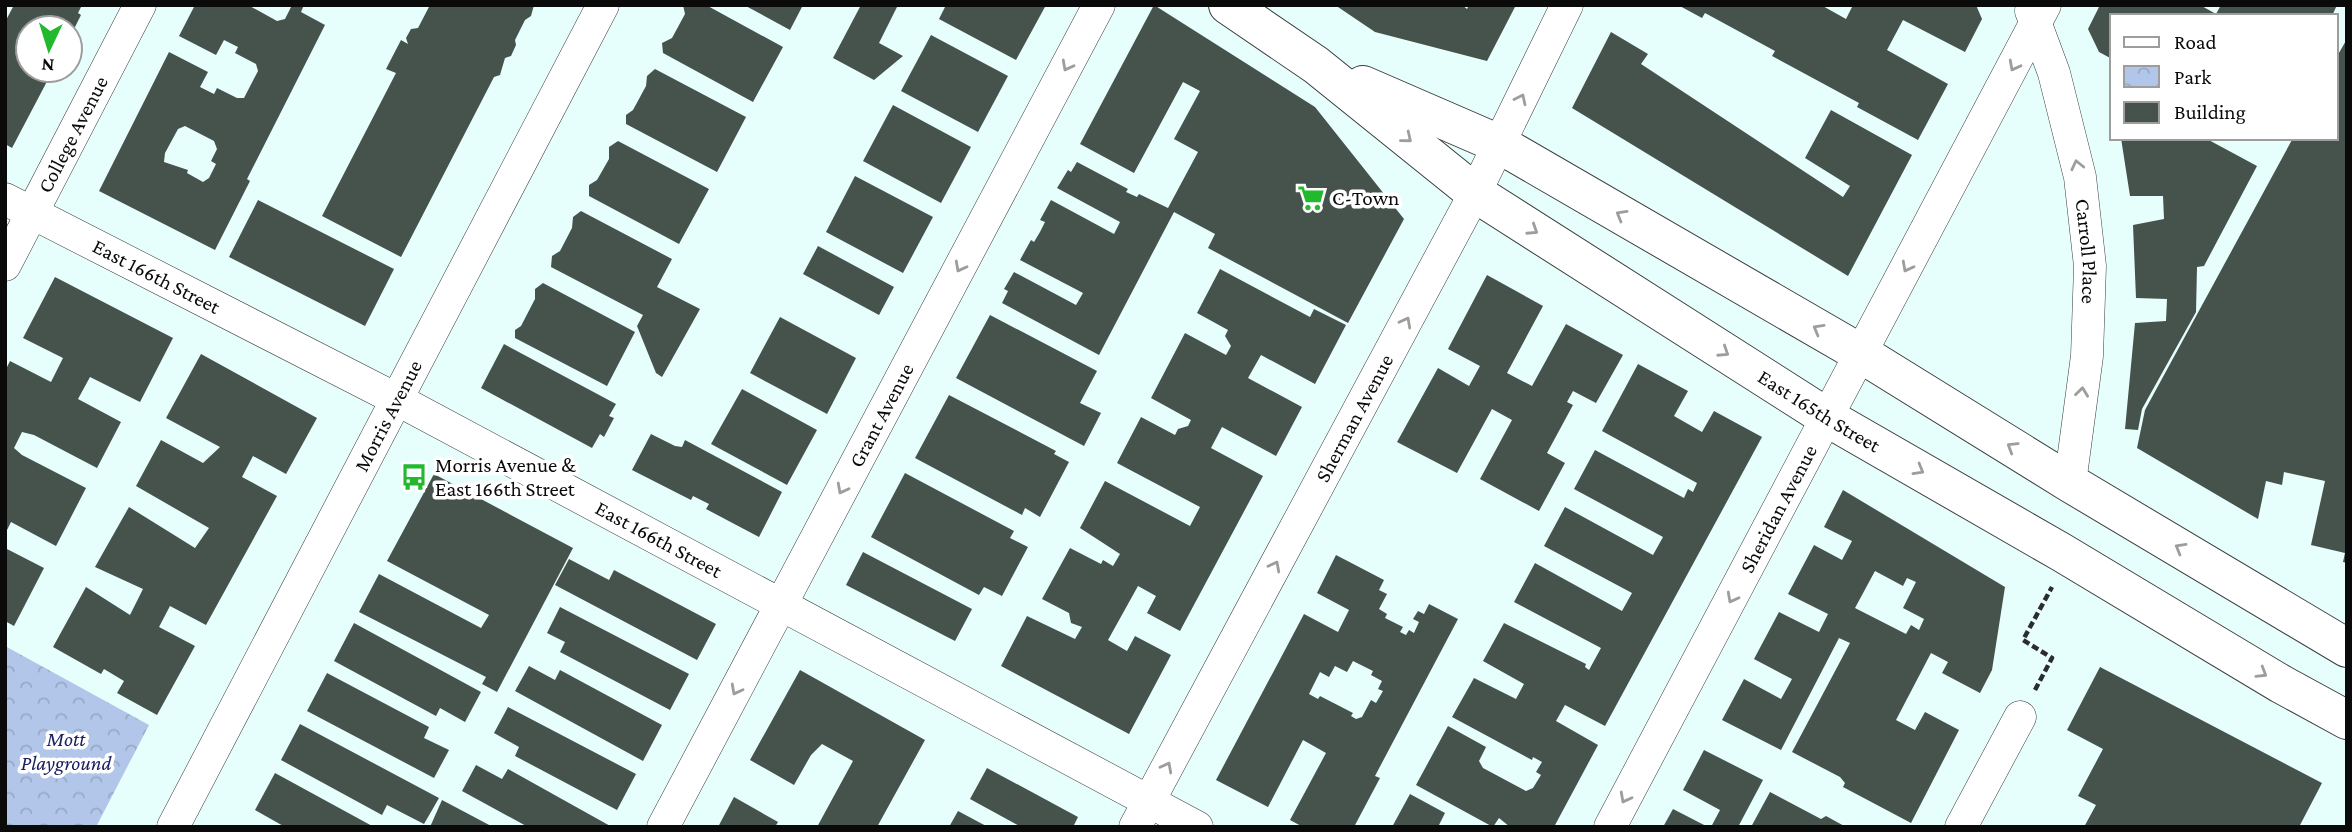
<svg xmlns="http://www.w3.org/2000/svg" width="2352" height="832" font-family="'Crimson Pro',serif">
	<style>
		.park { fill: url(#park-crowns) }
		.building { fill: #46524c; fill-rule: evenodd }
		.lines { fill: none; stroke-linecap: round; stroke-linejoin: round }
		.minor-casing { stroke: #3d3d3d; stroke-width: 33 }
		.tertiary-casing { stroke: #3d3d3d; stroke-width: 40 }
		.path { stroke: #2c2c2c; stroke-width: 4.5; stroke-dasharray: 7 3.5; stroke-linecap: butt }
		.minor { stroke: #fff; stroke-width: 32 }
		.tertiary { stroke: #fff; stroke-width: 38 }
		.oneway { stroke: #9d9d9d }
		.labels { text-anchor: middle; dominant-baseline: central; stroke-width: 7; stroke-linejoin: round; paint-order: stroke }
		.street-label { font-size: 21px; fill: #0a0a0a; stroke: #fff }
		.poi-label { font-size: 21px; fill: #0a0a0a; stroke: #fff; text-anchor: start }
		.park-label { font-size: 21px; font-style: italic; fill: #1b2060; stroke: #fff }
	</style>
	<defs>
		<pattern id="park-crowns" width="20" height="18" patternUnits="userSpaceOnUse" patternTransform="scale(1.75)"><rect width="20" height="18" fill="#b1c6e8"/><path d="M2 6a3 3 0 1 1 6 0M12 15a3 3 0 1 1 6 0" fill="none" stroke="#97a9c6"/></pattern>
	</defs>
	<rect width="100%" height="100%" fill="#e6fffd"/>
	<polygon class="park" points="5,646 149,725 96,827 5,827"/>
	<g class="building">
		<polygon points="14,5 82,5 78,13 81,15 70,37 70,28 28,28 28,70 53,70 12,148 5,144 5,22"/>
		<path d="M195,5H248L277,21L285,19L292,5H304L301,12L325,25L247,179L250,181L215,250L99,191L169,52L208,72L200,87L214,94L217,88L237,98H244L258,71L256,64L235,53L238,47L224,40L216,55L179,36ZM185,126L214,141L217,149L211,161L216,164L209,178L203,182L187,173L188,170L164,162L165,153L178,129Z"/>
		<polygon points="430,5 534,5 531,16 525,20 515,40 516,45 511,56 505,58 500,75 494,77 401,257 322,216 396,73 386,69 401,40 408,44 406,38 411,29 418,28"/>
		<polygon points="683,5 706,5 783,47 753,102 663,53 662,43 672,38 685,14"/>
		<polygon points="744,5 803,5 790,30"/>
		<polygon points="861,5 898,5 879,43 903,56 874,80 833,58"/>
		<polygon points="946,5 1046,5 1016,60 939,19"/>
		<polygon points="1154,5 1315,107 1404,219 1348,323 1208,248 1215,234 1174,212 1099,355 1002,303 1008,291 1004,289 1014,272 1076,305 1083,293 1020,260 1031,240 1034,242 1040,232 1045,222 1040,220 1051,200 1114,234 1120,222 1057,188 1068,170 1071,172 1077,162 1128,189 1126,192 1137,197 1139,194 1168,208 1198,152 1174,139 1200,91 1183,82 1134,173 1080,144"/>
		<polygon points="1335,5 1462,5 1467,9 1469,5 1516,5 1487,61 1375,32"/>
		<polygon points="1678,5 1821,5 1846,19 1853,5 1976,5 1982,19 1965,52 1903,20 1887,50 1948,84 1918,140 1857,107 1859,103 1772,56 1775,51 1705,13 1702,18"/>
		<polygon points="2100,5 2200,5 2216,14 2221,5 2337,5 2332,16 2112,16 2112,59 2099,52 2088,29"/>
		<polygon points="1611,32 1648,54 1641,64 1843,197 1850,186 1805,158 1831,110 1912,155 1848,276 1572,108"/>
		<polygon points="931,35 1008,76 978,132 901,91"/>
		<polygon points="2347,39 2347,563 2343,562 2345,553 2311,545 2325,481 2284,472 2282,485 2266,481 2258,519 2137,448 2145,410 2293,138 2336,138 2336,58"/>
		<polygon points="655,69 746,117 717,172 626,124 626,115 633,110 646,86 647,76"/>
		<polygon points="893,105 971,147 941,203 863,161"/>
		<polygon points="2121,138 2205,138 2257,166 2204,266 2197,267 2196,312 2142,409 2138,430 2125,429 2135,323 2166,321 2167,299 2136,298 2133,225 2164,219 2163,196 2130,196"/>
		<polygon points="618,141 709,189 679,244 589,196 589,185 597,180 609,159 609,147"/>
		<polygon points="855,176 933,217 903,273 826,232"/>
		<polygon points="258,200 394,269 365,326 229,257"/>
		<polygon points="581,211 672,259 657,287 700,309 662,377 656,373 637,326 643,315 551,267 552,256 560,251 572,228 573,217"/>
		<polygon points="818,246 894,287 879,315 803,274"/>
		<polygon points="1220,269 1310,317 1314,309 1346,325 1315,384 1261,355 1248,378 1302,407 1276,456 1222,427 1211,448 1263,476 1180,631 1147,613 1156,596 1138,586 1108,640 1127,651 1135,636 1171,655 1129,734 1001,666 1027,616 1075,639 1082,627 1071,623 1069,613 1042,599 1070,548 1101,564 1103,560 1113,566 1120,554 1080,528 1105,481 1190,526 1200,507 1117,463 1141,417 1175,435 1178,429 1188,426 1191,420 1151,398 1185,333 1226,355 1231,346 1225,336 1228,330 1197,313"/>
		<polygon points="1487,275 1543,306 1507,373 1532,386 1566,324 1623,355 1596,403 1573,391 1567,402 1573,405 1547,453 1565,463 1539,511 1480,479 1512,420 1492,409 1457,473 1397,442 1438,368 1469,386 1480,366 1448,349"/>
		<polygon points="55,277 173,338 140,402 90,377 78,399 121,422 97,468 34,435 22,432 14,448 22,455 86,488 56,546 11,522 5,534 5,371 10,361 51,382 63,358 23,338"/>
		<polygon points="543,283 635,332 607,386 515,338 515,330 521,326 535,299 535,289"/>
		<polygon points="990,315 1097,371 1080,403 1101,413 1084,446 956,378"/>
		<polygon points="780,317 856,358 827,414 750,373"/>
		<polygon points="504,344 616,404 609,416 614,418 604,437 600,434 592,448 481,388"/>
		<polygon points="201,354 317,418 286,474 253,456 242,477 277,496 206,625 170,606 159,627 195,646 157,715 117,693 124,681 104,669 101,674 53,647 86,587 130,615 143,589 95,567 129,507 195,548 209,528 136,486 161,440 203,463 220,447 166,418"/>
		<polygon points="1638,364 1688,391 1674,416 1702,432 1714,411 1762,437 1605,726 1565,705 1556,721 1598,745 1554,827 1510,827 1499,818 1493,827 1416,785 1448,726 1486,747 1479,761 1483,768 1526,791 1533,788 1541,775 1536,772 1542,762 1533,757 1532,760 1452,717 1474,678 1516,699 1524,684 1483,661 1504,623 1586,664 1585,667 1589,670 1601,648 1514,602 1535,563 1622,611 1632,593 1544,546 1565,507 1653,555 1663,537 1574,489 1595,450 1684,498 1688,489 1693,492 1697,483 1602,431"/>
		<polygon points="742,389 817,430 787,485 711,444"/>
		<polygon points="949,395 1056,451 1054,454 1069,462 1040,517 1025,508 1022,515 915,458"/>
		<polygon points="651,434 675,446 682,447 685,440 782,492 759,537 706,509 709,504 693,496 691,500 632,470"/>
		<polygon points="905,473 1014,531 1010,538 1028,547 1002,596 984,587 979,595 871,537"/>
		<polygon points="434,474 573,548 497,692 482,684 486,677 359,612 379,574 481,628 489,615 387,561"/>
		<path d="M1843,490L2005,587L1992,670L1980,693L1942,673L1948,662L1931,653L1896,720L1915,730L1925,712L1959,730L1911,823L1843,787L1845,783L1840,777L1792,752L1850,643L1839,638L1781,750L1722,720L1744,679L1781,699L1792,679L1754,659L1779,612L1819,632L1828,614L1788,594L1814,545L1842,560L1852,541L1824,527ZM1875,571L1903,586L1907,578L1916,582L1903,608L1924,619L1919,630L1911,625L1906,634L1855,608Z"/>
		<polygon points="5,548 44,568 14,626 5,621"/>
		<polygon points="863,552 972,609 955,641 846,585"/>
		<path d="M1336,555L1384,580L1379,590L1387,594L1379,609L1387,614L1385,618L1403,627L1400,632L1406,635L1409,630L1414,633L1419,622L1413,619L1418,611L1424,614L1429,604L1458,619L1375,776L1380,778L1354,827H1303L1290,820L1326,753L1303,740L1268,807L1216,780L1304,614L1338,632L1349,610L1317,593ZM1353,661L1373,671L1371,675L1382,681L1378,689L1383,691L1376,703L1371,700L1362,717L1356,719L1351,716L1353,713L1320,696L1318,699L1309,694L1320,672L1329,677L1335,666L1347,672Z"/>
		<polygon points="569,559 609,580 614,570 716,624 697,660 555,585"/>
		<polygon points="560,607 689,674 670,710 560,652 565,642 547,633"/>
		<polygon points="354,623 481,692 465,722 440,708 436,716 334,661"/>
		<polygon points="529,666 555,680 560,670 662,725 643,761 515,691"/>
		<polygon points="2100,667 2322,783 2299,827 2084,827 2096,805 2078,796 2103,749 2067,730"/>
		<polygon points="800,670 925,740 877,827 817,827 853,761 822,744 811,755 794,785 750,760"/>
		<polygon points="327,673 429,727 424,738 449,750 434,778 307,711"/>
		<polygon points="508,707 636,774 617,810 515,756 519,747 494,733"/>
		<polygon points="300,724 439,798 424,824 387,805 382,815 281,760"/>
		<polygon points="1704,750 1763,780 1738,827 1711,827 1720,810 1683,790"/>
		<polygon points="476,765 502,779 508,769 612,827 528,827 462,791"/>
		<polygon points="987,768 1078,817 1073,827 1021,827 970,799"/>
		<polygon points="275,773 374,827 285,827 255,810"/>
		<polygon points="1770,792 1821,819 1826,816 1846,827 1751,827"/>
		<polygon points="1410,794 1445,813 1438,827 1392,827"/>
		<polygon points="734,797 778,822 775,827 718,827"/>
		<polygon points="442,800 493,827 430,827"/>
		<polygon points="1673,809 1708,827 1663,827"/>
		<polygon points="958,811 988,827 949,827"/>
	</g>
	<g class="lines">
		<defs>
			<g id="minor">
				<path id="s1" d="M2031,11L2054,73L2080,177L2090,266L2087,356L2070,483"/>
				<path id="s2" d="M5,199L398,400L1197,827"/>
				<path id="s3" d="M5,265L140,5"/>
				<path id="s4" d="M173,827L603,5"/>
				<path id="s5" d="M663,827L1099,5"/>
				<path id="s6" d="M1135,827L1475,193L1567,5"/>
				<path id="s7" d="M1610,827L2045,5"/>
				<polyline points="1961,827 2020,717"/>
			</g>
			<g id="tertiary">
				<path id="s8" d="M1228,5L1316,65L1475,193L1828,418L2061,552L2281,684L2347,720"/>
				<polyline points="1363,85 1499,144 1860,353 2070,483 2347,648"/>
			</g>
		</defs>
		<use href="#minor" class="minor-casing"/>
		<use href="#tertiary" class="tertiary-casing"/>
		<polyline class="path" points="2035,690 2052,658 2023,640 2052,587"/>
		<use href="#minor" class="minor"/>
		<use href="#tertiary" class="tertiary"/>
	</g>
	<defs><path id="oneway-chevron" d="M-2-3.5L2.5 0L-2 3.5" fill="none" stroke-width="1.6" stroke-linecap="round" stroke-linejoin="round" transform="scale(1.75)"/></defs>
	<g class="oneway">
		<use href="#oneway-chevron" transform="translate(1067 66) rotate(118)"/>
		<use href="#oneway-chevron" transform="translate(2014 66) rotate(118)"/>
		<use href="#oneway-chevron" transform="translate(1521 99) rotate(-64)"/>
		<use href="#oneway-chevron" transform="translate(1407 138) rotate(39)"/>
		<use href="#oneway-chevron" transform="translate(2077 165) rotate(-103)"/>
		<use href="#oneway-chevron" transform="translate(1621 215) rotate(-150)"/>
		<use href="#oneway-chevron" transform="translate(1533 230) rotate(33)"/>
		<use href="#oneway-chevron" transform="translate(960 267) rotate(118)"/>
		<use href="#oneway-chevron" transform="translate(1907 267) rotate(118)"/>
		<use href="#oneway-chevron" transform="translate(1406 322) rotate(-62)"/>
		<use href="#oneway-chevron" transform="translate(1818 329) rotate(-150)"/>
		<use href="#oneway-chevron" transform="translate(1724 352) rotate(33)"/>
		<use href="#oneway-chevron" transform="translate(2082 392) rotate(-83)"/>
		<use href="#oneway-chevron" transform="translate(2012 447) rotate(-148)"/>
		<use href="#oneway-chevron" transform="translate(1919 470) rotate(30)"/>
		<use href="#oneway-chevron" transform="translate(842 489) rotate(118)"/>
		<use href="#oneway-chevron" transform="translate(2180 548) rotate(-150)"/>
		<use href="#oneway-chevron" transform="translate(1275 566) rotate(-62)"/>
		<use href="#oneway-chevron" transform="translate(1732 598) rotate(118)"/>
		<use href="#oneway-chevron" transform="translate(2262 673) rotate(31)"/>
		<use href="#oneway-chevron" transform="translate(736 690) rotate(118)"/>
		<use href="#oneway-chevron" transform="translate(1167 767) rotate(-62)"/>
		<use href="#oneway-chevron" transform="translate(1625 798) rotate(118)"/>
	</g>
	<defs>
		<symbol id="supermarket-bare" viewBox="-9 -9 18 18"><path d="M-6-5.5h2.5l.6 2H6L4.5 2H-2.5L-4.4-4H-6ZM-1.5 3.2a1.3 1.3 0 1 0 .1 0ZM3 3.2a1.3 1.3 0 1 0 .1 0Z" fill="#22b92f" stroke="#fff" stroke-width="2.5" paint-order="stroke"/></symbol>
		<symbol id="bus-bare" viewBox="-9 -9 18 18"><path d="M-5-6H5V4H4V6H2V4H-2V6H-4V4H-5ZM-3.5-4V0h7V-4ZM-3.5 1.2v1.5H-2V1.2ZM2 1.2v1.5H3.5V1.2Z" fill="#22b92f" stroke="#fff" stroke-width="2.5" paint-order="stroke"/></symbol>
	</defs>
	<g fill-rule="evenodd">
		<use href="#supermarket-bare" x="1292" y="179" width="38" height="38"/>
		<use href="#bus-bare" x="395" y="458" width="38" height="38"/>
	</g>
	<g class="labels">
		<g class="street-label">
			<text stroke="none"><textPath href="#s3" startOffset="147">College Avenue</textPath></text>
			<text stroke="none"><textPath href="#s1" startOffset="248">Carroll Place</textPath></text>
			<text stroke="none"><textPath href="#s2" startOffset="170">East 166th Street</textPath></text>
			<text stroke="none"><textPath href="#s8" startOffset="718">East 165th Street</textPath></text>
			<text stroke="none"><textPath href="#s5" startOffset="466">Grant Avenue</textPath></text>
			<text stroke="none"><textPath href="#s4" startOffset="464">Morris Avenue</textPath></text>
			<text stroke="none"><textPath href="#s6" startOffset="464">Sherman Avenue</textPath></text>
			<text stroke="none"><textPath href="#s7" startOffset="360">Sheridan Avenue</textPath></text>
			<text stroke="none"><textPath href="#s2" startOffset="737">East 166th Street</textPath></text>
		</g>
		<g class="poi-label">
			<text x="1332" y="198">C-Town</text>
			<text x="435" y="465">Morris Avenue &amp;<tspan x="435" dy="24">East 166th Street</tspan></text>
		</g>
		<g class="park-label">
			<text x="66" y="739">Mott<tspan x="66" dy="24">Playground</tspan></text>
		</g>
	</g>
	<rect width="2352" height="832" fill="none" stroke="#0a0a0a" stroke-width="14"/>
	<rect x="2110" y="14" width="228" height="126" fill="#ffffff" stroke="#9d9d9d" stroke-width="2"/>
	<rect x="2124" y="37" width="35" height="10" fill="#ffffff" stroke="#9d9d9d" stroke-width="2"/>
	<text x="2174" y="49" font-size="21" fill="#0a0a0a">Road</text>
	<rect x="2124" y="66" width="35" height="21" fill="url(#park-crowns)" stroke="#9d9d9d" stroke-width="2"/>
	<text x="2174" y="84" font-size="21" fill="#0a0a0a">Park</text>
	<rect x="2124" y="102" width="35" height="21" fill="#46524c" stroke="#9d9d9d" stroke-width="2"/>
	<text x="2174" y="119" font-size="21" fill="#0a0a0a">Building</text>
	<g transform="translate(49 49) rotate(184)"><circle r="33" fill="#ffffff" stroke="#9d9d9d" stroke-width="2"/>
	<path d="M0-5L12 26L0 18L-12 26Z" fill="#22b92f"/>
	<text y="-10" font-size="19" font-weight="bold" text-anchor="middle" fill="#0a0a0a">N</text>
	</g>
</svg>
